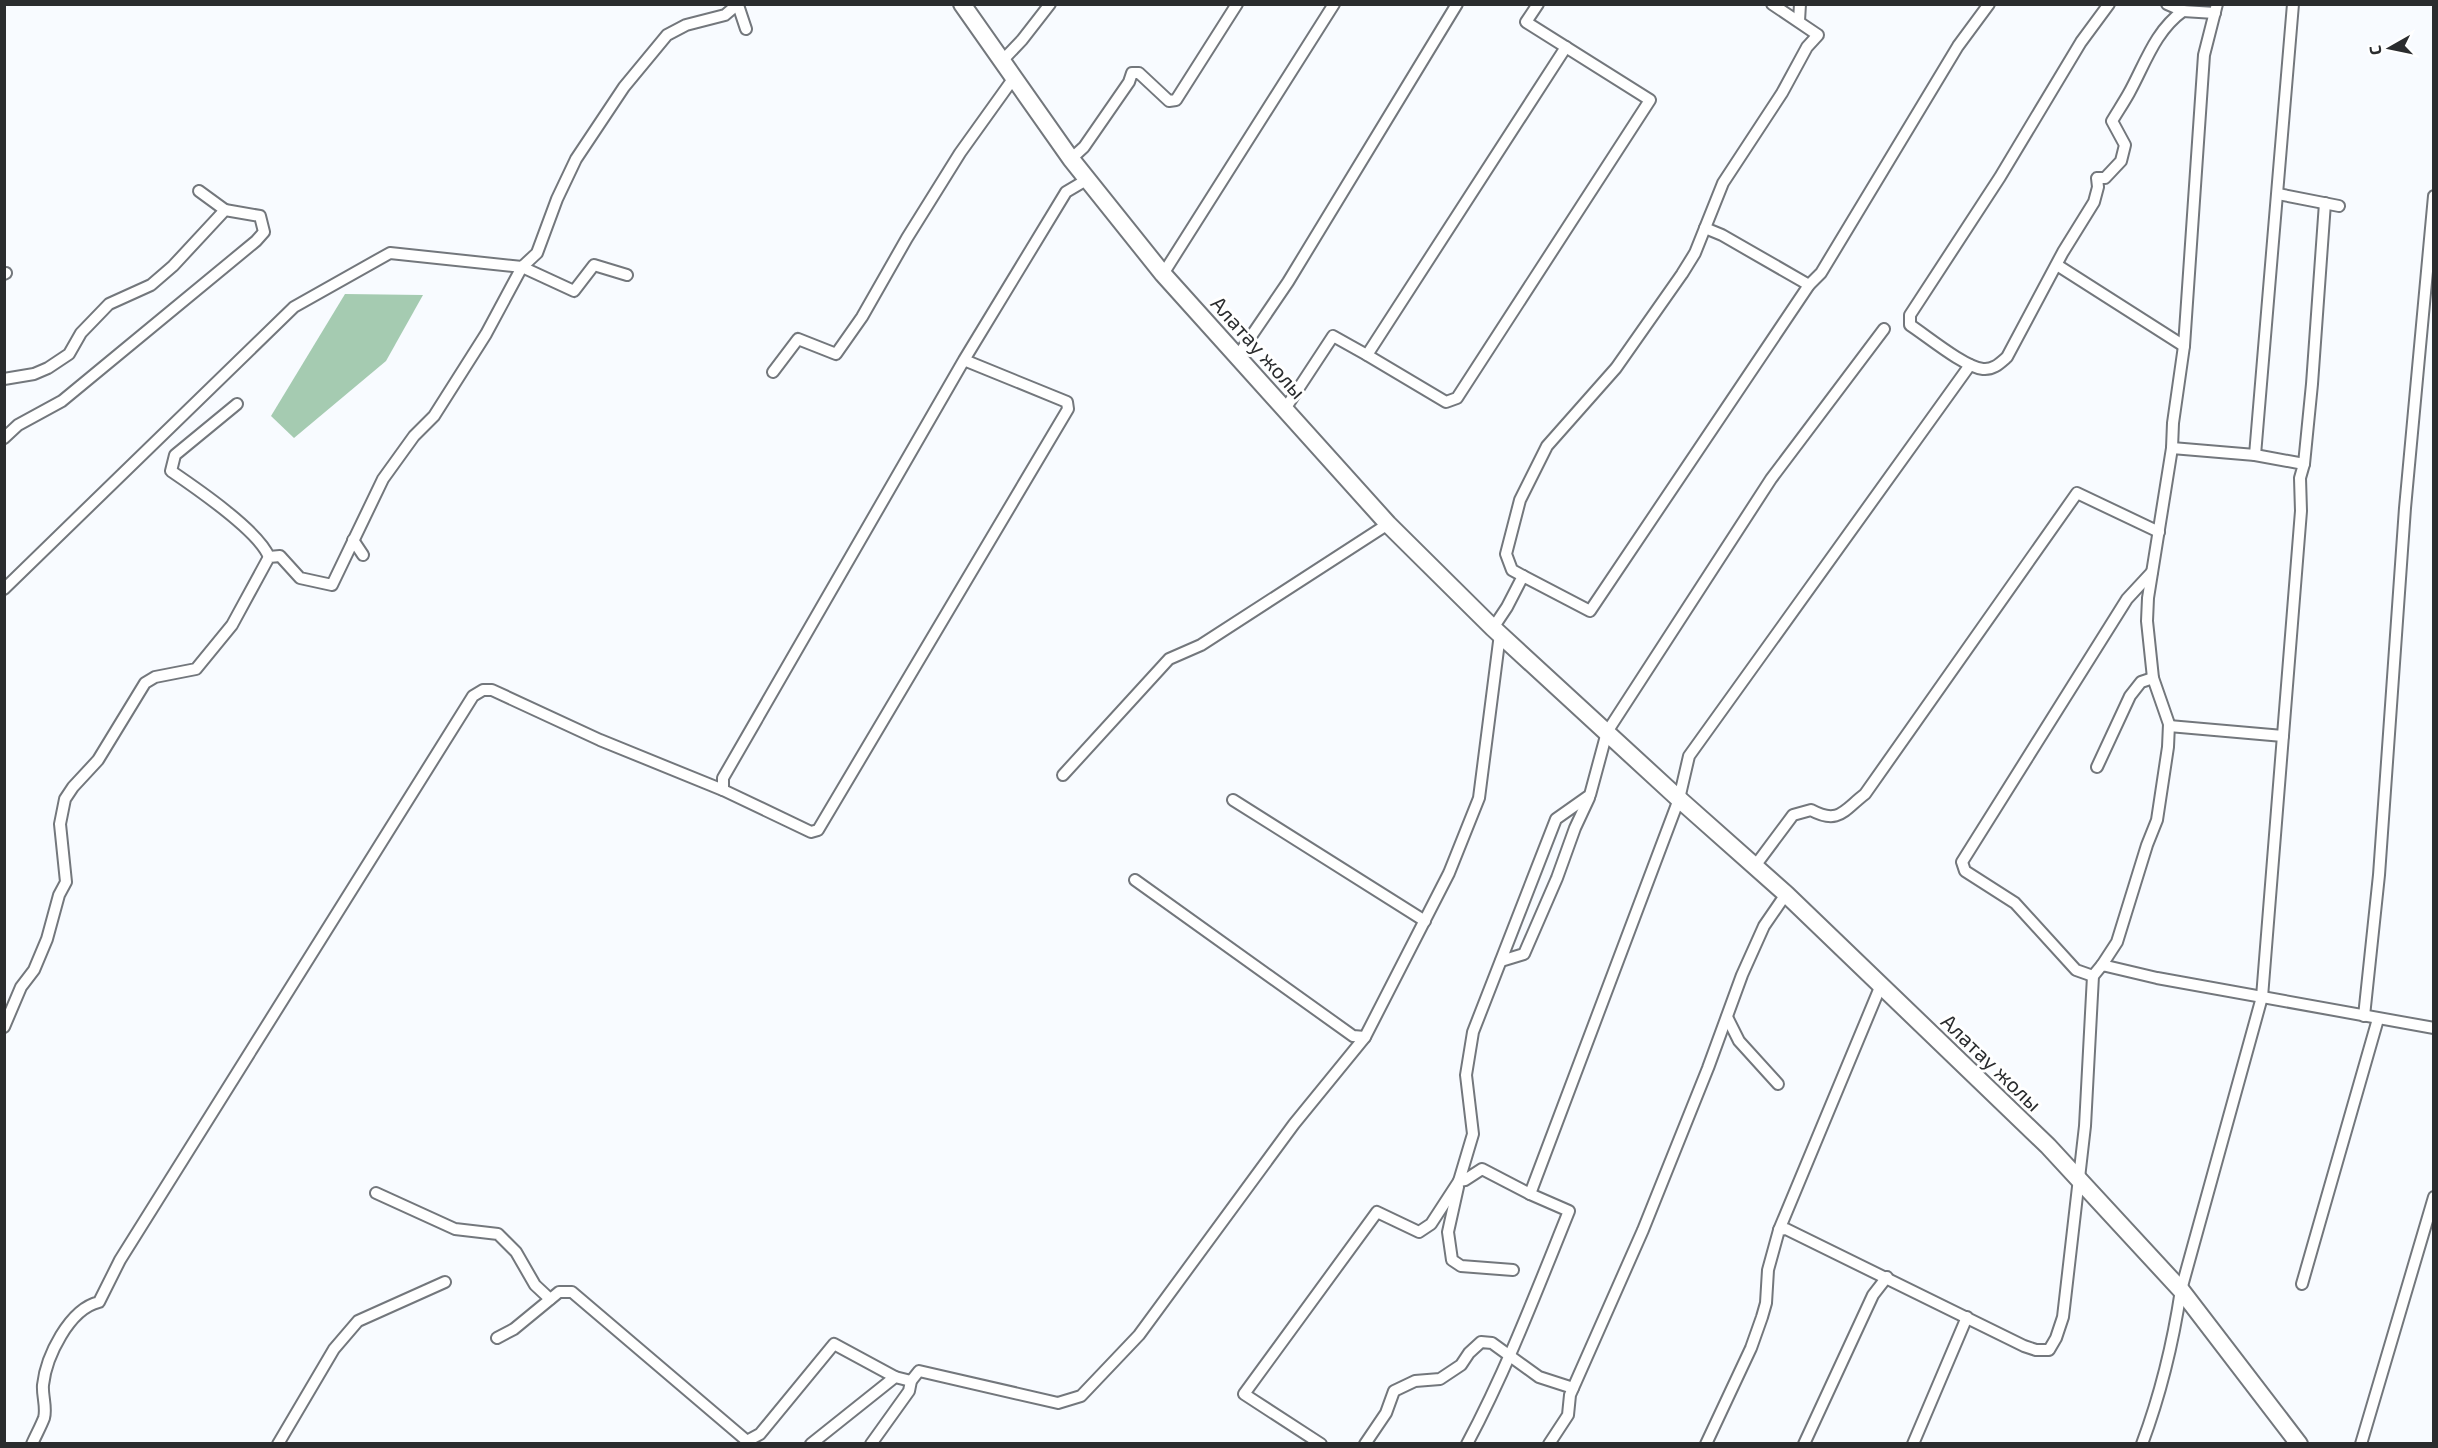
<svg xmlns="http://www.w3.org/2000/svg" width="2438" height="1448" font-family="'Exo 2',sans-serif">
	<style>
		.forest { fill: #a5cbb1 }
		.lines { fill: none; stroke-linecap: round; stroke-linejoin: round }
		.street-casing { stroke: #73777c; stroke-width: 14 }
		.secondary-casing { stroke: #73777c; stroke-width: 20 }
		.street { stroke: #fff; stroke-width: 10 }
		.secondary { stroke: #fff; stroke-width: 16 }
		.labels { text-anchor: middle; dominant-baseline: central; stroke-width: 6; stroke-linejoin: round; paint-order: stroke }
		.street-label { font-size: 21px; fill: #2a2c2e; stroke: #fff }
	</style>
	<rect width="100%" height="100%" fill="#f8fbff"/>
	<polygon class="forest" points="345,294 423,295 386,361 294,438 271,416"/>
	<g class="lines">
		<defs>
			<g id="street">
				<path d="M2109,4L2081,42L2000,177L1910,315V325C1927,336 1964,367 1983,369C1993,370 1999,364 2007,357L2063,252L2094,202L2098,187L2097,178H2105L2121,161L2125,145L2112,121C2118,111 2124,102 2129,93C2145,64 2155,31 2183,11L2167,4"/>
				<polyline points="738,5 746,29"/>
				<polyline points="2183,11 2215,13"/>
				<polyline points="1799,21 1800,4"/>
				<polyline points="1001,62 1022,40 1050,4"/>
				<polyline points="1071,159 1084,147 1129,82 1132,73 1139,73 1169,101 1176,100 1237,4"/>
				<polyline points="199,191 225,210"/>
				<polyline points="2278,194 2339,206"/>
				<polyline points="1705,228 1722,235 1809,285"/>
				<polyline points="2057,265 2184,346"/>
				<polyline points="4,274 6,273"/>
				<polyline points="1163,274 1334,4"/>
				<polyline points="1884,329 1771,479 1607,732 1590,795 1556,819 1473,1032 1466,1075 1473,1134 1459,1181 1465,1180 1482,1169 1530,1194 1679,799 1689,756 1970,365"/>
				<polyline points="1367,355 1446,402 1457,398 1650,100 1526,22 1538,4"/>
				<polyline points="1237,357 1288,282 1457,4"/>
				<polyline points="964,360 1067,402 1068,409 818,830 811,832 723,790 723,778 964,360 1066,192 1088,179"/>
				<polyline points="773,372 798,339 836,354 862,317 907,238 960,153 1013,79"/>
				<polyline points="4,379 34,374 48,368 69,354 81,333 109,304 151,285 173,266 225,210 260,216 264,232 256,241 62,401 18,425 4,438"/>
				<path d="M237,404L175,455L171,471C196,488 259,531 269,557"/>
				<polyline points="1285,409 1333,336 1367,355 1566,47"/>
				<polyline points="2255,455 2293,4"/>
				<polyline points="2304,464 2312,384 2325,203"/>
				<polyline points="353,540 363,555"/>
				<polyline points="1523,576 1590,611 1809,285 1821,273 1958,46 1989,4"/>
				<polyline points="4,589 294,307 390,253 522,267 537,253 557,199 576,159 624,87 667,35 686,25 725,15 738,4"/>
				<polyline points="1493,628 1507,607 1523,576 1512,570 1506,554 1520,500 1547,446 1616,368 1682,274 1695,253 1723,183 1782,93 1807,47 1818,35 1772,4"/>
				<polyline points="2169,726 2283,736"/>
				<polyline points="2097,767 2130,696 2141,682 2153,678"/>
				<polyline points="1063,775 1169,659 1201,645 1388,524"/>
				<polyline points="1233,800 1425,921"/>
				<path d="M1755,866L1793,815L1811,810C1839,825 1844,810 1865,794L2077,493L2159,532"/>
				<polyline points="1135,880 1353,1036 1365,1037 1449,873 1479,798 1500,634"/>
				<polyline points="1501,961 1524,954 1557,878 1575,828 1589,798"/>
				<polyline points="2102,965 2117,942 2147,845 2157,820 2168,747 2169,724 2153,678 2147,621 2148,598 2172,448 2173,423 2184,346 2204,55 2217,4"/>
				<polyline points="2093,976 2076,970 2015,903 1965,871 1962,862 2127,599 2152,572"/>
				<polyline points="2364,1016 2379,875 2405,508 2434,196"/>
				<polyline points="1727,1017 1739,1041 1778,1084"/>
				<polyline points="4,1027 21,987 34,970 47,939 59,895 66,882 60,824 65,799 73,787 98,760 145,683 155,677 196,669 232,625 269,557 280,556 300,578 332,585 383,479 414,436 434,416 486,334 522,267 574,291 594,265 627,275"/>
				<polyline points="1458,1187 1448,1232 1452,1260 1461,1266 1513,1270"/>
				<polyline points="376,1193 455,1229 498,1234 516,1252 535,1285 550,1299"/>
				<polyline points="1779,1230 1881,985"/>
				<polyline points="2302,1284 2378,1019"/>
				<polyline points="497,1338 514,1329 559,1292 572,1292 747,1441 760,1434 834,1344 895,1377"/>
				<path d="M32,1444C36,1435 41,1426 44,1418C47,1408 42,1395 43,1385C46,1357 69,1309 99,1302L120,1260L473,696L483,690H492L600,740L723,790"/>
				<polyline points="278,1444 334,1349 358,1321 445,1282"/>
				<polyline points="811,1444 895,1377 911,1381"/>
				<polyline points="871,1444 909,1391 911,1381 919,1371 1058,1403 1081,1396 1139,1335 1294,1124 1365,1037"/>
				<polyline points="1321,1444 1244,1394 1377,1212 1419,1232 1431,1224 1459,1181"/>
				<polyline points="1365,1444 1386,1413 1394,1391 1415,1381 1440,1379 1461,1365 1469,1353 1481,1342 1492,1343 1539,1377 1573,1388"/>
				<path d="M1467,1444C1507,1369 1537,1290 1569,1211L1530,1194"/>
				<polyline points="1549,1444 1568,1415 1570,1395 1643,1230 1708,1068 1742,975 1764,926 1786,894"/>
				<polyline points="1706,1444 1751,1348 1762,1317 1766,1303 1768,1270 1779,1230 1786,1229 2024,1346 2036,1350 2049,1350 2056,1338 2063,1317 2085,1126 2093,976 2102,965 2157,978 2434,1028"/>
				<polyline points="1804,1444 1873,1295 1887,1277"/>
				<polyline points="1913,1444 1967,1317"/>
				<path d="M2142,1444C2161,1393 2173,1343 2181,1290L2262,997L2301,511L2300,478L2304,464L2255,455L2172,448"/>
				<polyline points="2361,1444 2434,1197"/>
			</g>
			<polyline id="secondary" points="962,4 1071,159 1163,274 1388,524 1493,628 1679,799 1786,894 2048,1146 2181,1290 2299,1444"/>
		</defs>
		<use href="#street" class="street-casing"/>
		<use href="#secondary" class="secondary-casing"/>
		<use href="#street" class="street"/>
		<use href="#secondary" class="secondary"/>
	</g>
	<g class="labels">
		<g class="street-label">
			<text transform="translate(1259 347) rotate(48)">Алатау жолы</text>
			<text transform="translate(1992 1062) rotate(44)">Алатау жолы</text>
		</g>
	</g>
	<rect width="2438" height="1448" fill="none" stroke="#2a2c2e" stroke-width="12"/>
	<g transform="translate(2390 48) rotate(261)" stroke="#ffffff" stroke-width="4.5" paint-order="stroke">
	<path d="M0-4.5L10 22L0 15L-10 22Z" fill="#2a2c2e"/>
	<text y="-9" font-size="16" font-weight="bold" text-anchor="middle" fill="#2a2c2e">С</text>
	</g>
</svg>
